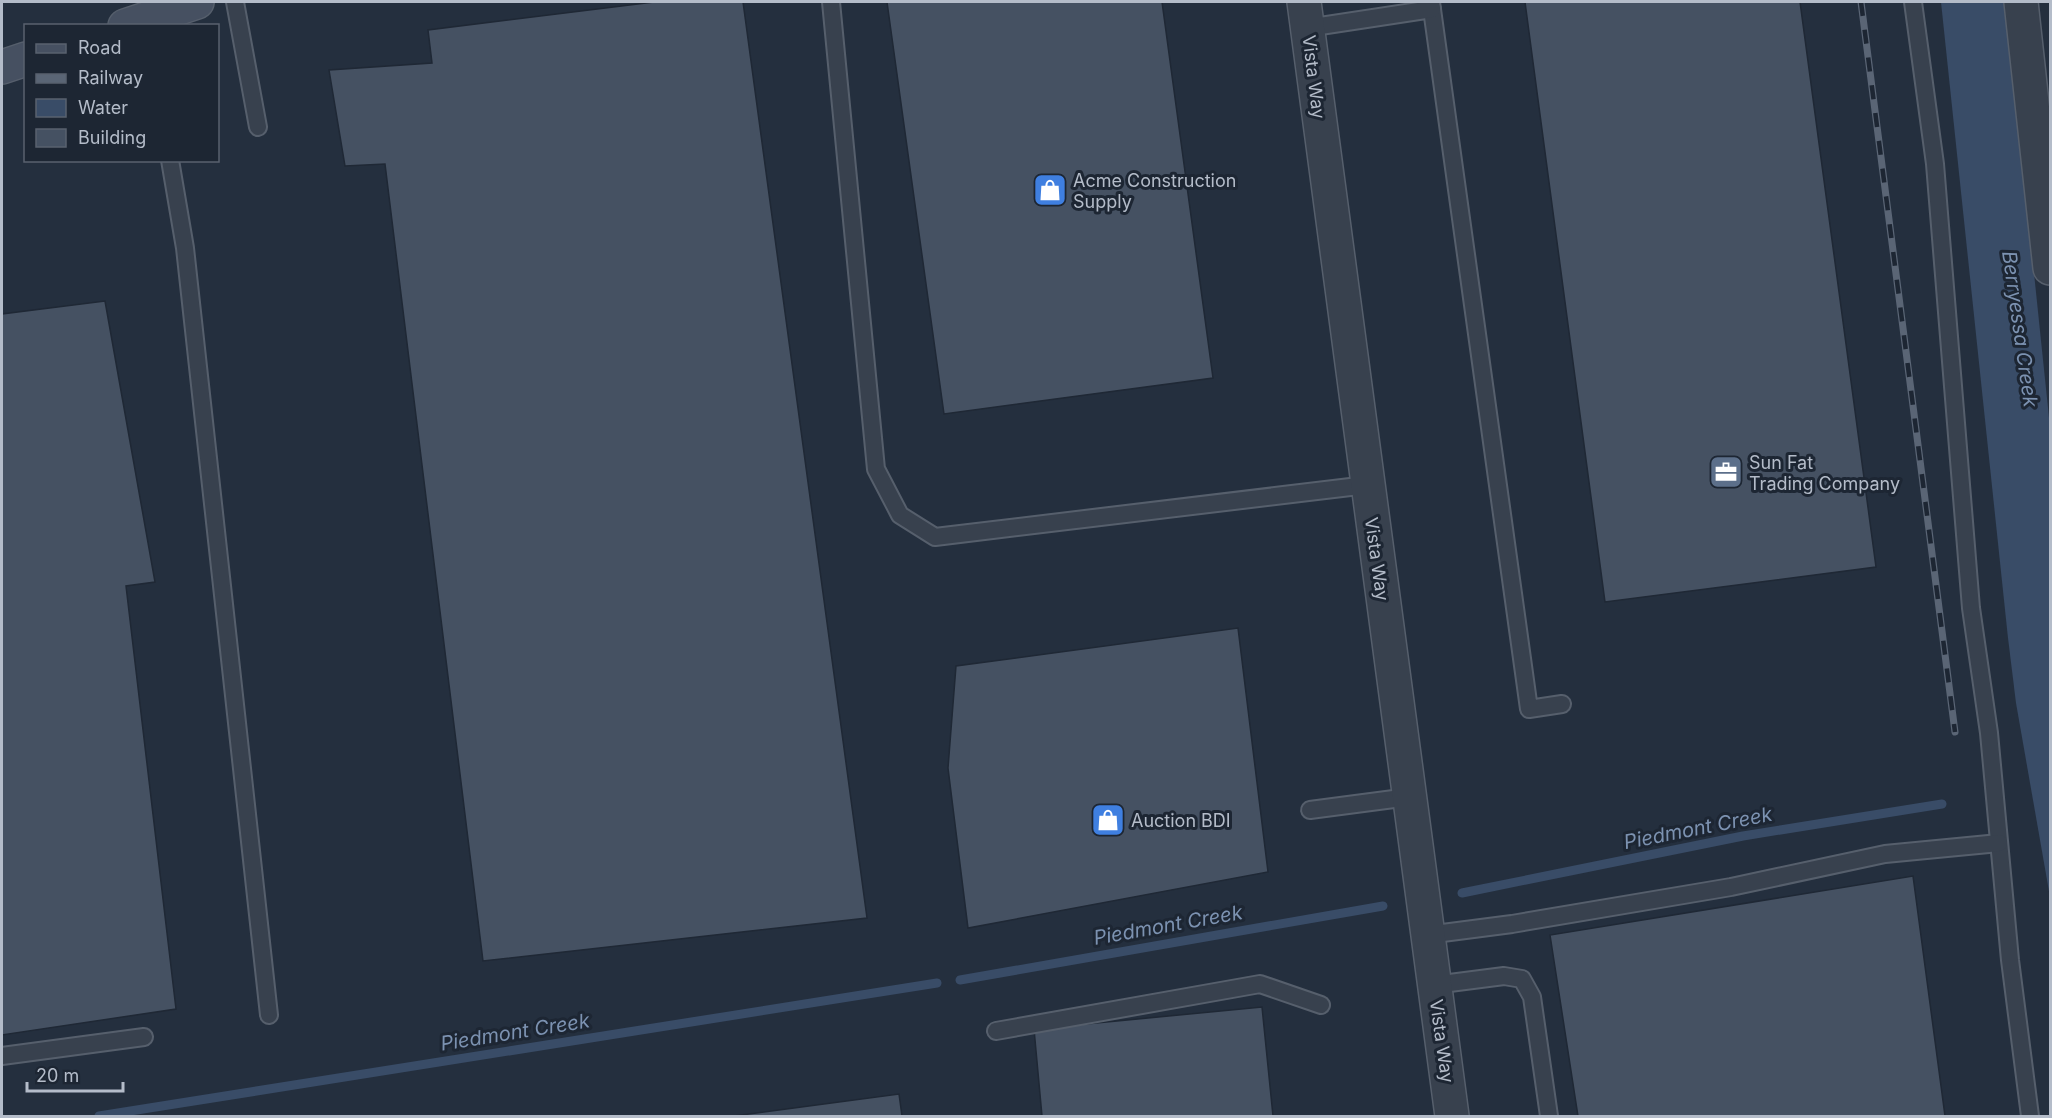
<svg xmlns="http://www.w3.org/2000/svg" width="2052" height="1118" font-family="Inter,sans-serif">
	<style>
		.water { fill: #394c67 }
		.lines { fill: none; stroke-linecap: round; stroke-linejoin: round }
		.stream { stroke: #394c67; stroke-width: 9 }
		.building { fill: #455162; stroke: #1f2835; stroke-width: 1.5 }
		.service-casing { stroke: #565f6c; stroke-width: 20 }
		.minor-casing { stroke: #565f6c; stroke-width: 36 }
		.secondary-casing { stroke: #565f6c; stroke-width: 36 }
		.service { stroke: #38414e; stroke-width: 16 }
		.minor { stroke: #38414e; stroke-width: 33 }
		.secondary { stroke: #465061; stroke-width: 33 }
		.rail-casing { stroke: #5a6575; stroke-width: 7 }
		.rail { stroke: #1d2633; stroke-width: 4.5; stroke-dasharray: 14; stroke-linecap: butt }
		.labels { text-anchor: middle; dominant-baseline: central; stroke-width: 6; stroke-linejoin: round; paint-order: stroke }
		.street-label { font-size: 18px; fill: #b4bcc9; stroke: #1d2633 }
		.poi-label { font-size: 18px; fill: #b4bcc9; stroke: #1d2633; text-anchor: start }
		.water-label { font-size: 20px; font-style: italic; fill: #7c92b1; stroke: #1d2633 }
	</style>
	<rect width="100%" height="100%" fill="#242f3e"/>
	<polygon class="water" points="1941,2 2005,2 2006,4 2050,427 2050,897 2016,703 2008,638"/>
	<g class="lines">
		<g class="stream">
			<polyline points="1462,893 1743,836 1942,804"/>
			<polyline points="960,980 1383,906"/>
			<polyline points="99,1116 937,983"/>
		</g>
	</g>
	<g class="building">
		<polygon points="654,2 743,2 867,918 483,961 385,164 345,166 329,70 432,63 428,30"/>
		<polygon points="887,2 1162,2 1213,378 944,414"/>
		<polygon points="1525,2 1800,2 1876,567 1605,602"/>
		<polygon points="105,301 155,582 126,586 176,1009 2,1035 2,314"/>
		<polygon points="1238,628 1268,872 968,928 948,768 956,666"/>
		<polygon points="1913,876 1945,1116 1578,1116 1550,935"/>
		<polygon points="1262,1007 1273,1116 1042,1116 1034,1029"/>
		<polygon points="899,1094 902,1116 734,1116"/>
	</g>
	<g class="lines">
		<defs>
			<g id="service">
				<polyline points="235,2 258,127"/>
				<polyline points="831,2 876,469 900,515 935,537 1367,485"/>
				<polyline points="1431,2 1529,709 1562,704"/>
				<polyline points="1913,2 1935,164 1971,608 1989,733 2010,960 2030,1116"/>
				<polyline points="1307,28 1432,9"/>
				<polyline points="170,160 185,248 269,1015"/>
				<polyline points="1310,810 1409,797"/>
				<polyline points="1427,935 1512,924 1731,887 1885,854 1999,843"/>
				<polyline points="1434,985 1504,976 1522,979 1532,997 1549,1116"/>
				<polyline points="996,1031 1260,984 1321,1005"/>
				<polyline points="2,1056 144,1037"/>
			</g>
			<g id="minor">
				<polyline points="1304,2 1452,1116"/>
				<polyline points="2021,2 2050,268"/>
			</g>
			<g id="secondary">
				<polyline points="125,26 197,2"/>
				<polyline points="2,67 26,59"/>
			</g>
		</defs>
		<use href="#service" class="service-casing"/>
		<use href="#minor" class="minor-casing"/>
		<use href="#secondary" class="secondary-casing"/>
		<use href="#service" class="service"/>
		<use href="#minor" class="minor"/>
		<use href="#secondary" class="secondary"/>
		<defs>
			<polyline id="rail" points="1861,2 1955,732"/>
		</defs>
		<use href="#rail" class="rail-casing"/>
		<use href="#rail" class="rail"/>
	</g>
	<defs>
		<symbol id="shop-square" viewBox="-11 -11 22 22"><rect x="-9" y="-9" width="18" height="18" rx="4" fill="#3f7fe0" stroke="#1d2633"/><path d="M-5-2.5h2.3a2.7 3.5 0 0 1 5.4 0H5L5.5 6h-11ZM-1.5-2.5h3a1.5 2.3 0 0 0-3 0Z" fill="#fff"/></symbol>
		<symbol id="office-square" viewBox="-11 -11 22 22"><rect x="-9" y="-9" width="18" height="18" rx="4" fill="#5c6f8a" stroke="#1d2633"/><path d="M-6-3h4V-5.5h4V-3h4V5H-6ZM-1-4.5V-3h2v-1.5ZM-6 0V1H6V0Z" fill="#fff"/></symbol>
	</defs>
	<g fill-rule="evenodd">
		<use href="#shop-square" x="1031" y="171" width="38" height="38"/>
		<use href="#office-square" x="1707" y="453" width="38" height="38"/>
		<use href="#shop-square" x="1089" y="801" width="38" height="38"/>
	</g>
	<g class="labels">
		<g class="street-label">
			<text transform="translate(1314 77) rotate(83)">Vista Way</text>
			<text transform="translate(1377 559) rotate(82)">Vista Way</text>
			<text transform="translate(1442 1041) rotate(82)">Vista Way</text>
		</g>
		<g class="poi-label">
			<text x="1073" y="180">Acme Construction<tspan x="1073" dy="21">Supply</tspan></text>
			<text x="1749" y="462">Sun Fat<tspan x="1749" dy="21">Trading Company</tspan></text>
			<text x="1131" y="820">Auction BDI</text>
		</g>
		<g class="water-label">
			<text transform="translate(2020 329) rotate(82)">Berryessa Creek</text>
			<text transform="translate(1698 828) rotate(-11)">Piedmont Creek</text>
			<text transform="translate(1168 925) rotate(-10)">Piedmont Creek</text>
			<text transform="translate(515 1032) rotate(-9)">Piedmont Creek</text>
		</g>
	</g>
	<rect width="2052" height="1118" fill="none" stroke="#b4bcc9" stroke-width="6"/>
	<rect x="24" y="24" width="195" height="138" fill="#1d2633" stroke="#59626f" stroke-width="1.5"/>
	<rect x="36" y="44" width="30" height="9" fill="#465061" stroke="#59626f" stroke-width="1.5"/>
	<text x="78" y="54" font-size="18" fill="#b4bcc9">Road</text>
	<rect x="36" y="74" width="30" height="9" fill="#5a6575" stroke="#59626f" stroke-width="1.5"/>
	<text x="78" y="84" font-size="18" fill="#b4bcc9">Railway</text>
	<rect x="36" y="99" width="30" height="18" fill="#394c67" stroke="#59626f" stroke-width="1.5"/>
	<text x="78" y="114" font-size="18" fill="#b4bcc9">Water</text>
	<rect x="36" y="129" width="30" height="18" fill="#455162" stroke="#59626f" stroke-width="1.5"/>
	<text x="78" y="144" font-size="18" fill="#b4bcc9">Building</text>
	<path d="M27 1082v9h96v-9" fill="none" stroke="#b4bcc9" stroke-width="3"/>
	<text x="36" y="1082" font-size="18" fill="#b4bcc9" stroke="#1d2633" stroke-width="4.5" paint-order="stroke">20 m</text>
</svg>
